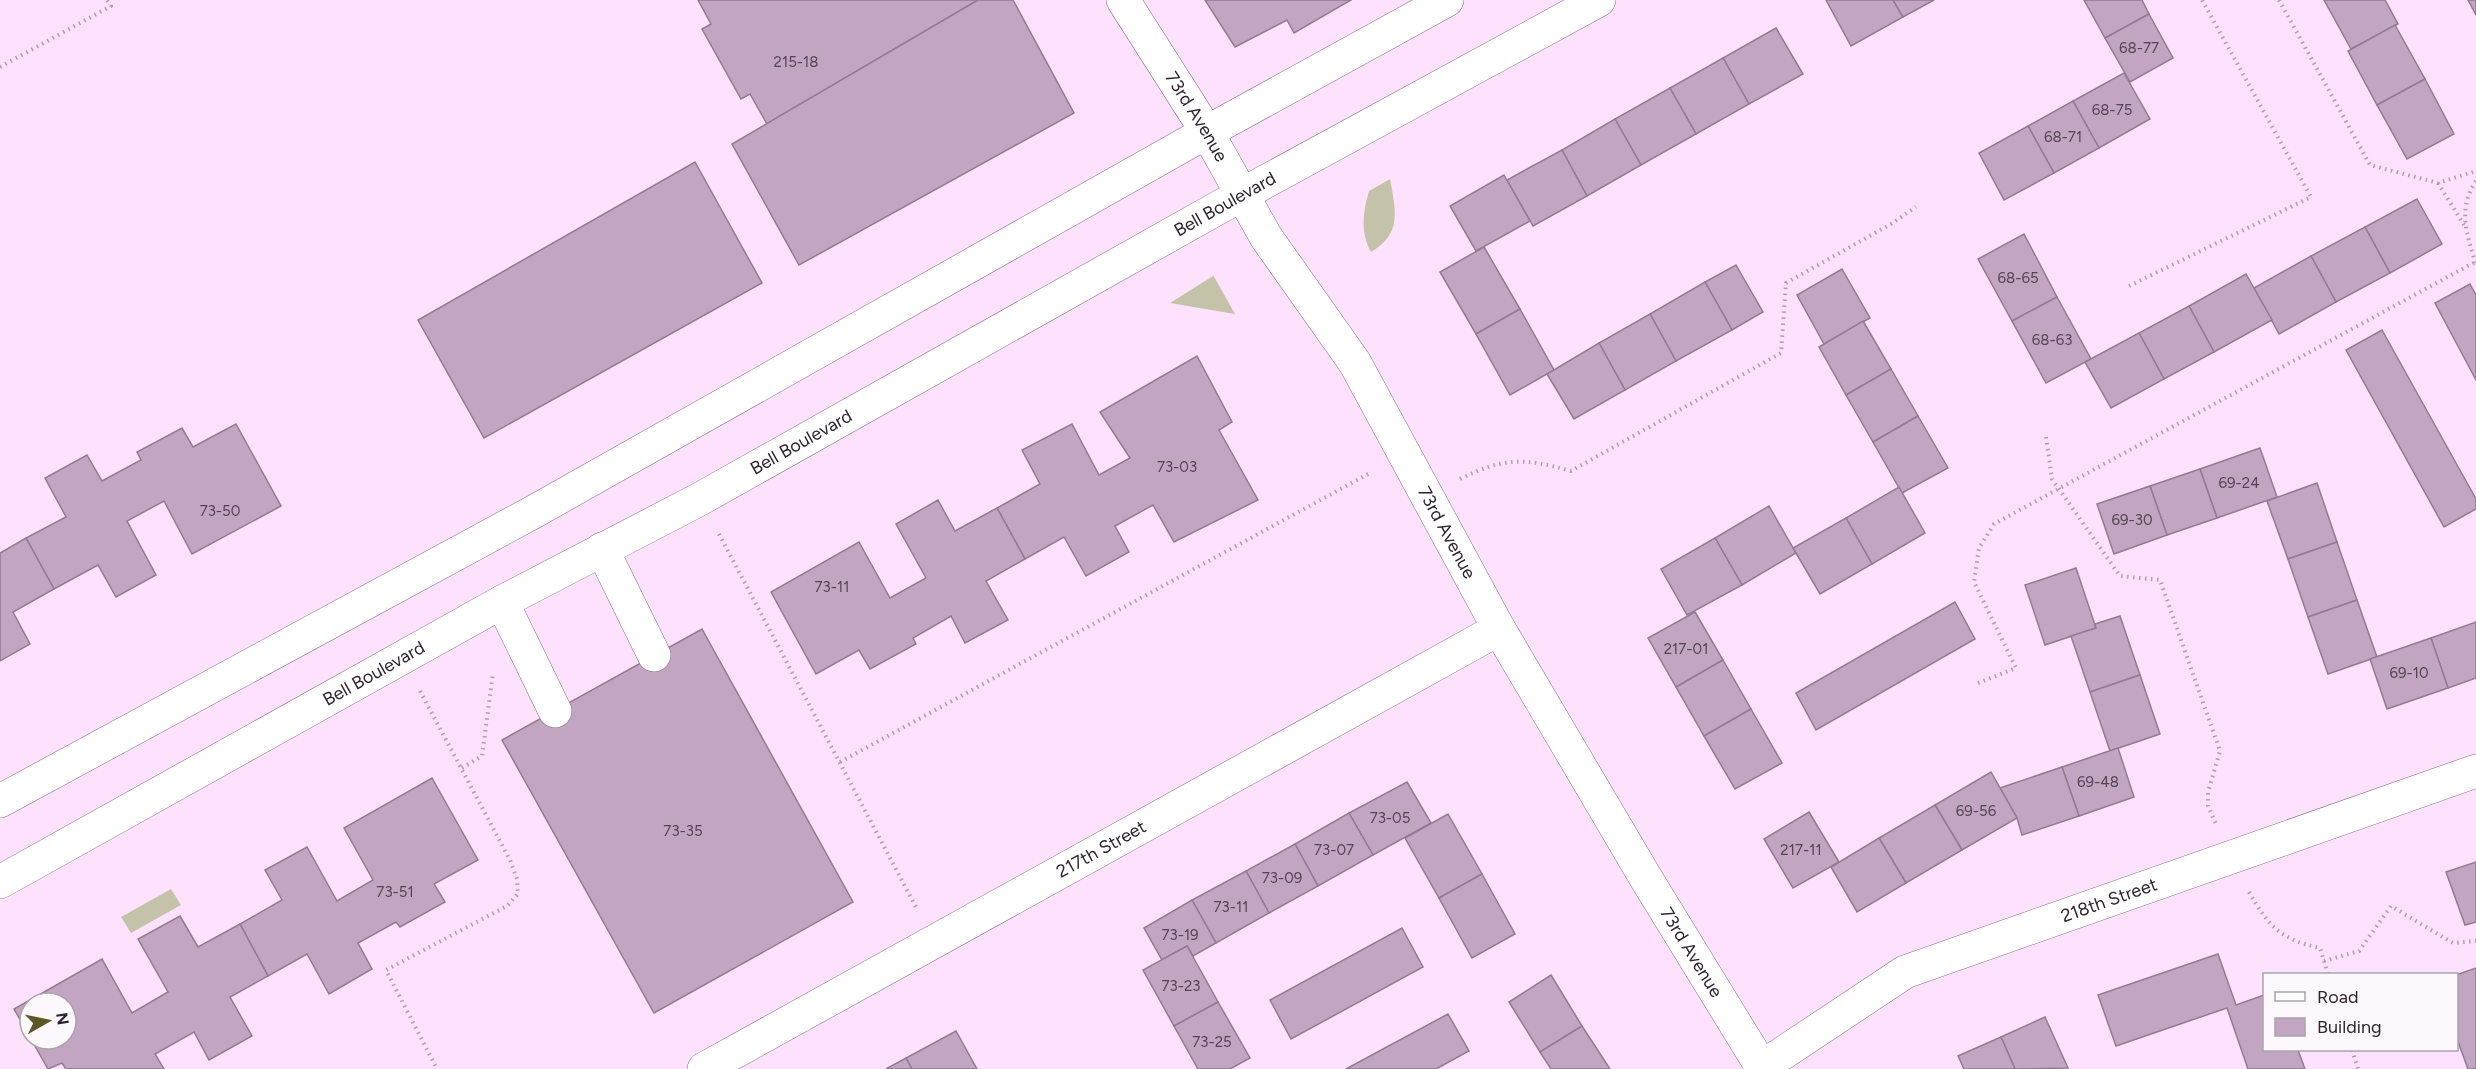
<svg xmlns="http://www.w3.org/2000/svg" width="2476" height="1069" font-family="Figtree,sans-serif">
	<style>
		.green { fill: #c4c3aa }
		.building { fill: #c2a6c1; stroke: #937a92; stroke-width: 1.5 }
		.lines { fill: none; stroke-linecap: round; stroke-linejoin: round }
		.minor-casing { stroke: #876f86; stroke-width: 34 }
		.path { stroke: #b29cb1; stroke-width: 4; stroke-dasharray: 1.5 4.5; stroke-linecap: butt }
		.minor { stroke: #fff; stroke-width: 33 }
		.labels { text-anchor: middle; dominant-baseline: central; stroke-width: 5; stroke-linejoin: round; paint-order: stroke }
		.number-label { font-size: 15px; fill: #544453 }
		.street-label { font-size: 18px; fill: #2f242e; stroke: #fdf8fd }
	</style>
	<rect width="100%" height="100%" fill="#fee2fd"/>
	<g class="green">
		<path d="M1390,179C1396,211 1402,234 1371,252C1360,232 1363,212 1369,191Z"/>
		<polygon points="1213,275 1235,314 1170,303 1213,276"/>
		<polygon points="171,889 181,905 131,933 121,917"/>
	</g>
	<g class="building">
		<polygon points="698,0 978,0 767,124 750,94 741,99 702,29 711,24"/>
		<polygon points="978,0 1013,0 1074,113 799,265 732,144"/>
		<polygon points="1205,0 1351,0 1294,33 1287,20 1235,47"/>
		<polygon points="1826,0 1893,0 1903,17 1851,46"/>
		<polygon points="1893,0 1934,0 1903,17"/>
		<polygon points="2084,0 2142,0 2149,14 2105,38"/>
		<polygon points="2324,0 2385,0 2398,24 2351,49"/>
		<polygon points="2468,0 2476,0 2476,15"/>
		<polygon points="2149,14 2173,58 2130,82 2105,38"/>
		<polygon points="2395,25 2425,79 2377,105 2348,51"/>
		<polygon points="1776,28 1803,74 1749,104 1723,58"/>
		<polygon points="1723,58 1749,104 1696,134 1670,88"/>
		<polygon points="2124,73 2150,119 2099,148 2073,101"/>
		<polygon points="2425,79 2454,134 2407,159 2377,105"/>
		<polygon points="1670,88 1696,134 1641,165 1615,119"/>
		<polygon points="2073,101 2099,148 2054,173 2028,126"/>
		<polygon points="1615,119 1641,165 1587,196 1562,150"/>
		<polygon points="2028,126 2054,173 2004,200 1979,153"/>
		<polygon points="1562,150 1587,196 1533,226 1507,180"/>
		<polygon points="695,162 762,283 484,438 418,320"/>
		<polygon points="1504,175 1530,221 1476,251 1450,206"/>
		<polygon points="2417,199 2442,244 2390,273 2365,227"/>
		<polygon points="2365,227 2390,273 2336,302 2311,256"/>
		<polygon points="2024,234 2057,297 2012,321 1978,259"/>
		<polygon points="1484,247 1520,309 1476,334 1440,272"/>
		<polygon points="2311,256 2336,302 2279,334 2254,288"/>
		<polygon points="1736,265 1763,312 1732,330 1705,282"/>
		<polygon points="1842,269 1870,318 1824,344 1797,295"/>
		<polygon points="2246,274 2272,320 2214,352 2189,306"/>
		<polygon points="1705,282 1732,330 1676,361 1650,314"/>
		<polygon points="2470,284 2476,295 2476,380 2435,303"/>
		<polygon points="2057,297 2091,359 2046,383 2012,321"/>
		<polygon points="2189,306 2214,352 2164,379 2139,333"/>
		<polygon points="1520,309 1554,370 1510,395 1476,334"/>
		<polygon points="1650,314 1676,361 1625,390 1599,343"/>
		<polygon points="1863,321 1891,369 1846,395 1819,347"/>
		<polygon points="2382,330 2476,499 2476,509 2444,527 2346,350"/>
		<polygon points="2139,333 2164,379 2111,408 2085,362"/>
		<polygon points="1599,343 1625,390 1574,419 1547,374"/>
		<polygon points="1197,356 1232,422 1219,430 1258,500 1174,542 1153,505 1115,526 1129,552 1086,576 1064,537 1025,559 997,508 1040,484 1022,450 1072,424 1099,475 1130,458 1100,412"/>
		<polygon points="1891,369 1918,416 1873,442 1846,395"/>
		<polygon points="1918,416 1948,468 1902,493 1873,442"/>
		<polygon points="236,424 281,506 192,554 164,501 127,521 156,575 116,597 98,565 54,589 26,538 66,517 45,478 87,455 102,481 141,460 137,452 182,428 193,447"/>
		<polygon points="2260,448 2277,497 2217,518 2200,469"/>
		<polygon points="2200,469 2217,518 2167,535 2150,486"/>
		<polygon points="2317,483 2337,542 2288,559 2267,501"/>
		<polygon points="2150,486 2167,535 2114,554 2097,504"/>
		<polygon points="1899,487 1925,533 1872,564 1846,518"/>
		<polygon points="938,500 955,531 997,508 1025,559 986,581 1008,620 965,643 951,616 913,638 916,644 870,669 859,650 816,674 771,592 859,542 890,598 926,578 896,524"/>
		<polygon points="1769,506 1796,553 1742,585 1715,538"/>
		<polygon points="1846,518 1872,564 1820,594 1793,548"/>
		<polygon points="26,538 54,589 13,612 30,644 0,661 0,553"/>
		<polygon points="1715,538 1742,585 1687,615 1661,569"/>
		<polygon points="2337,542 2357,600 2308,617 2288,559"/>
		<polygon points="2076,568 2096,628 2045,645 2025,585"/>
		<polygon points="2357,600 2377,657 2328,674 2308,617"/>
		<polygon points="1955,602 1975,639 1816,730 1796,693"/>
		<polygon points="1695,612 1723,660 1676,687 1648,638"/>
		<polygon points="2120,616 2140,675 2090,692 2071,636 2096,628 2095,624"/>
		<polygon points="2476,622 2476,678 2448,688 2431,638"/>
		<polygon points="702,629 853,902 654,1013 502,740"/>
		<polygon points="2431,638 2448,688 2387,709 2370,659"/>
		<polygon points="1723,660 1751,709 1704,736 1676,687"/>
		<polygon points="2140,675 2160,734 2110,751 2090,692"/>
		<polygon points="1751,709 1782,763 1735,789 1704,736"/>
		<polygon points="2118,748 2134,797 2079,816 2062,767"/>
		<polygon points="2062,767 2079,816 2022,835 2017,818 2000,788"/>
		<polygon points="1991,772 2017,818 1962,850 1935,805"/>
		<polygon points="432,778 478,860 434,884 445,902 400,927 396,922 358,943 372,969 329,994 307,954 268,976 240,924 282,900 265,870 307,847 337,901 373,880 344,828"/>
		<polygon points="1407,782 1431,823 1373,855 1349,813"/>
		<polygon points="1935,805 1962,850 1906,883 1879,838"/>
		<polygon points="1809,812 1839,862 1793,888 1764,839"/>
		<polygon points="1349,813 1373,855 1318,886 1295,844"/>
		<polygon points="1448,814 1482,874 1439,898 1405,838"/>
		<polygon points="1879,838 1906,883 1857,912 1831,867"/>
		<polygon points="1295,844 1318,886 1269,913 1246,871"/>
		<polygon points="2476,862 2476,922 2465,925 2446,872"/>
		<polygon points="1246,871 1269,913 1216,943 1192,900"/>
		<polygon points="1482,874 1515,934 1472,958 1439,898"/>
		<polygon points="1192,900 1216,943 1193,956 1187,946 1162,960 1144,928"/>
		<polygon points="180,916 198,947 240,924 268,976 230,997 252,1036 209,1060 194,1032 155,1054 164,1069 66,1069 62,1063 48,1069 31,1039 66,1039 66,1003 30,1003 30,1037 14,1009 102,959 132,1013 168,992 138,939"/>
		<polygon points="1402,928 1423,967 1291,1039 1270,1000"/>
		<polygon points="1187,946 1218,1002 1174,1026 1143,970"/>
		<polygon points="2218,954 2236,1005 2264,995 2264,1050 2298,1050 2305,1069 2248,1069 2227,1008 2116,1046 2098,995"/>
		<polygon points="2476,968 2476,1069 2468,1069 2456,1036 2456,975"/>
		<polygon points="1551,975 1582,1026 1540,1052 1509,1002"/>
		<polygon points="1218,1002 1250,1058 1230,1069 1198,1069 1174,1026"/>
		<polygon points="1448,1014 1469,1051 1436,1069 1346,1069"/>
		<polygon points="2045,1017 2068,1068 2015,1069 2001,1037"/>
		<polygon points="1582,1026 1610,1069 1551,1069 1540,1052"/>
		<polygon points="956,1031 977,1069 912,1069 906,1058"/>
		<polygon points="2001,1037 2015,1069 1964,1069 1958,1056"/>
		<polygon points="906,1058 912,1069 886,1069"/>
	</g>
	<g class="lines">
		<defs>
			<g id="minor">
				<path id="s1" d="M1123,0L1207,132L1266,237L1355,363L1499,629L1647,880L1763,1069"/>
				<polyline points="602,549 654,655"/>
				<polyline points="502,602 555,711"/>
				<polyline points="0,801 537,510 1207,132 1447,0"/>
				<path id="s2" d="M0,882L502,602L700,499L1241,195L1599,0"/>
				<path id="s3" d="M1762,1067L1905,972L2476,771"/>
				<path id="s4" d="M704,1069L1499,629"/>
			</g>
		</defs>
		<use href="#minor" class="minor-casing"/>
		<g class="path">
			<polyline points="2279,0 2370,165 2438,183 2476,171"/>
			<polyline points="0,67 111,6 107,0"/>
			<path d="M2476,181C2457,210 2467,234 2476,265"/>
			<polyline points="2438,183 2464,225"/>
			<polyline points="2129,286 2311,197 2202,0"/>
			<polyline points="2046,437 2052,479 2120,576 2160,580 2220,751 2208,792 2208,806 2216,824"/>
			<path d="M1460,479C1504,457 1525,458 1571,471L1781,353L1786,283L1891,224L1916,207"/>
			<polyline points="719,534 917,909"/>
			<polyline points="1978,683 2016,668 1974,582 1979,548 1994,524 2475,262"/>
			<polyline points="420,691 510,860 517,879 518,894 507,906 386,970 437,1069"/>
			<polyline points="840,762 1370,473"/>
			<polyline points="462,768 482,756 493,673"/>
			<path d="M2249,892C2269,927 2280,939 2320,948L2328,974"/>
			<polyline points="2324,961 2359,951 2391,906 2453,943 2476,941"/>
			<polyline points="2352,1050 2358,1069"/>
		</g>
		<use href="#minor" class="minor"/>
	</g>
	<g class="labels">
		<g class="number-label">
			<text x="2139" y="48">68-77</text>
			<text x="796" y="62">215-18</text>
			<text x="2112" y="110">68-75</text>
			<text x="2063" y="137">68-71</text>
			<text x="2018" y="278">68-65</text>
			<text x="2052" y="340">68-63</text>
			<text x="1177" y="467">73-03</text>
			<text x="2239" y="483">69-24</text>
			<text x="220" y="511">73-50</text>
			<text x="2132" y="520">69-30</text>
			<text x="832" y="587">73-11</text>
			<text x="1686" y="649">217-01</text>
			<text x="2409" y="673">69-10</text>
			<text x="2098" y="782">69-48</text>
			<text x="1976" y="811">69-56</text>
			<text x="1390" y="818">73-05</text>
			<text x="683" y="831">73-35</text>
			<text x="1334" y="850">73-07</text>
			<text x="1801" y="850">217-11</text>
			<text x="1282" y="878">73-09</text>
			<text x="395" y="892">73-51</text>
			<text x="1231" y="907">73-11</text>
			<text x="1180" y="935">73-19</text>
			<text x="1181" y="986">73-23</text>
			<text x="1212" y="1042">73-25</text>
		</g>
		<g class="street-label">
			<text stroke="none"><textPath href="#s1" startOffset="138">73rd Avenue</textPath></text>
			<text stroke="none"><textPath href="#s2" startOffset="1400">Bell Boulevard</textPath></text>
			<text stroke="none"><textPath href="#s2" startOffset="914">Bell Boulevard</textPath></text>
			<text stroke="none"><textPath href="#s1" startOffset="624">73rd Avenue</textPath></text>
			<text stroke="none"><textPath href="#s2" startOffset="428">Bell Boulevard</textPath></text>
			<text stroke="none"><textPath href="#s4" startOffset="454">217th Street</textPath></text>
			<text stroke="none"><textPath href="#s3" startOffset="388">218th Street</textPath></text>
			<text stroke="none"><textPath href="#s1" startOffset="1110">73rd Avenue</textPath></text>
		</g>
	</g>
	<rect x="2263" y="973" width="195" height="78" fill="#fdf8fd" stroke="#aba3aa" stroke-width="1.5"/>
	<rect x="2275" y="992" width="30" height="9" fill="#ffffff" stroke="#aba3aa" stroke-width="1.5"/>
	<text x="2317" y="1003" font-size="18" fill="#2f242e">Road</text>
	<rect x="2275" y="1018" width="30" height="18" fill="#c2a6c1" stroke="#aba3aa" stroke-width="1.5"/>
	<text x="2317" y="1033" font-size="18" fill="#2f242e">Building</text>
	<g transform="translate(48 1021) rotate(81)"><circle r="28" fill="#fdf8fd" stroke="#aba3aa" stroke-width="1.5"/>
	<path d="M0-4.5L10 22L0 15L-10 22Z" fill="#5c5825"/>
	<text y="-9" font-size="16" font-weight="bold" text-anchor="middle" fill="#2f242e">N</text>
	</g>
</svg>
